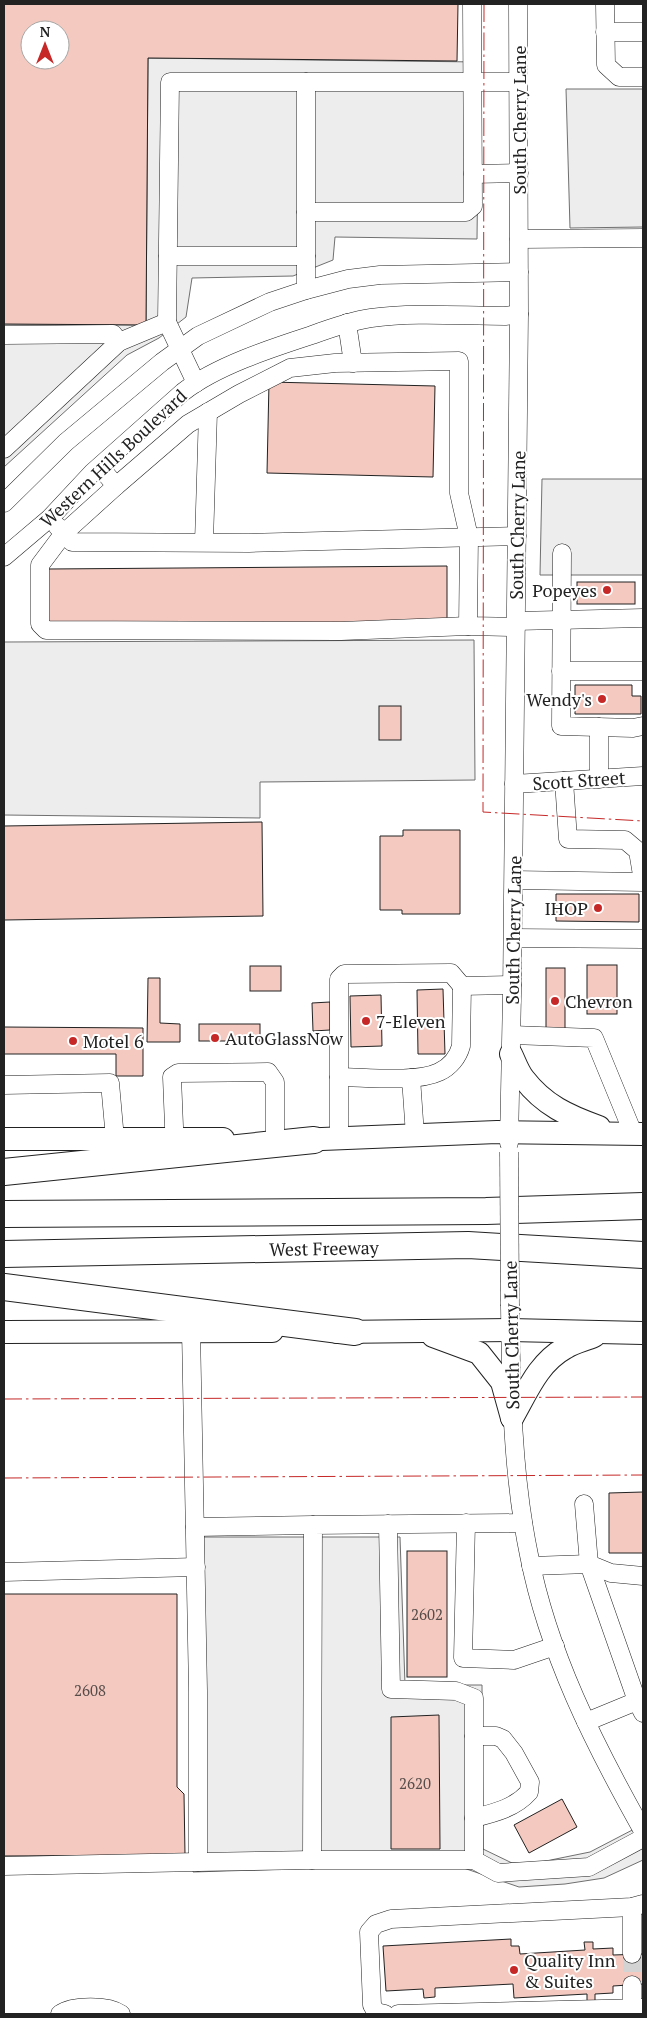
<svg xmlns="http://www.w3.org/2000/svg" width="647" height="2018" font-family="'PT Serif',serif">
	<style>
		.parking { fill: #ededed; stroke: #6f6f6f }
		.building { fill: #f3c9c0; stroke: #222; fill-rule: evenodd }
		.lines { fill: none; stroke-linecap: round; stroke-linejoin: round }
		.minor-tunnel { stroke: #d3d3d3; stroke-width: 18; stroke-dasharray: 18 9; stroke-linecap: butt }
		.minor-casing { stroke: #222; stroke-width: 19 }
		.major-casing { stroke: #222; stroke-width: 24 }
		.highway-casing { stroke: #222; stroke-width: 28 }
		.minor { stroke: #fff; stroke-width: 18 }
		.major { stroke: #fff; stroke-width: 22 }
		.highway { stroke: #fff; stroke-width: 26 }
		.minor-bridge-casing { stroke: #222; stroke-width: 19; stroke-linecap: butt }
		.minor-bridge { stroke: #fff; stroke-width: 18 }
		.power { stroke: #c62828; stroke-width: 1; stroke-dasharray: 18 4 2.5 4; stroke-linecap: butt }
		.poi-dot { fill: #c62828; stroke: #fff; stroke-width: 2 }
		.labels { text-anchor: middle; dominant-baseline: central; stroke-width: 4; stroke-linejoin: round; paint-order: stroke }
		.number-label { font-size: 15px; fill: #564c4a }
		.street-label { font-size: 18px; fill: #222; stroke: #fff }
		.poi-label { font-size: 18px; fill: #222; stroke: #fff; text-anchor: start }
	</style>
	<rect width="100%" height="100%" fill="#fff"/>
	<g class="parking">
		<polygon points="148,58 479,62 477,239 335,237 333,260 293,276 192,278 186,317 159,338 127,355 4,467 4,324 146,325"/>
		<polygon points="566,89 643,89 643,227 570,228"/>
		<polygon points="542,479 643,479 643,575 540,575"/>
		<polygon points="474,640 475,780 260,782 260,818 4,815 4,642"/>
		<polygon points="192,1537 400,1537 405,1685 482,1685 483,1849 512,1863 536,1863 590,1852 640,1826 643,1831 643,1860 604,1878 565,1884 519,1887 452,1864 193,1872"/>
	</g>
	<g class="building">
		<path d="M4,4H458L457,61L148,58L146,325L4,324ZM30,30H60V60H30Z"/>
		<polygon points="269,382 435,386 433,477 267,473"/>
		<polygon points="447,566 447,624 48,627 48,569"/>
		<rect x="577" y="582" width="58" height="22"/>
		<polygon points="575,685 632,685 632,696 641,696 641,714 575,714"/>
		<rect x="379" y="706" width="22" height="34"/>
		<polygon points="262,822 263,916 4,920 4,826"/>
		<polygon points="403,830 460,830 460,914 402,914 402,910 380,910 380,836 403,836"/>
		<polygon points="556,894 639,894 639,922 556,921"/>
		<rect x="587" y="965" width="30" height="49"/>
		<rect x="250" y="966" width="31" height="25"/>
		<rect x="546" y="968" width="19" height="66"/>
		<polygon points="148,978 160,978 160,1023 180,1024 180,1042 147,1042"/>
		<polygon points="443,989 445,1054 418,1054 417,990"/>
		<polygon points="381,995 382,1046 351,1047 350,996"/>
		<polygon points="330,1002 330,1030 313,1031 312,1003"/>
		<rect x="199" y="1024" width="61" height="17"/>
		<polygon points="4,1027 143,1028 143,1076 116,1076 116,1054 4,1054"/>
		<polygon points="643,1492 643,1553 609,1553 609,1493"/>
		<rect x="407" y="1551" width="40" height="126"/>
		<polygon points="4,1594 177,1594 177,1787 184,1794 185,1855 4,1856"/>
		<polygon points="439,1715 440,1849 391,1849 391,1717"/>
		<polygon points="562,1799 577,1827 529,1853 514,1825"/>
		<polygon points="511,1939 511,1946 519,1946 520,1954 585,1950 584,1942 593,1942 593,1949 613,1948 613,1955 643,1954 643,1984 613,1986 613,1993 595,1994 595,2002 587,2003 587,1994 514,1998 513,1984 435,1988 435,1997 424,1998 423,1989 386,1991 383,1946"/>
	</g>
	<g class="lines">
		<polyline class="minor-tunnel" points="632,1954 632,1985"/>
		<defs>
			<g id="minor">
				<polyline points="605,4 606,65 619,77 643,77"/>
				<polyline points="605,32 643,32"/>
				<polyline points="473,174 519,173"/>
				<polyline points="306,212 466,212 473,206 472,4"/>
				<polyline points="519,239 643,238"/>
				<polyline points="168,256 306,256"/>
				<polyline points="306,290 306,82 518,82"/>
				<polyline points="347,323 353,363"/>
				<polyline points="4,335 113,334 119,342"/>
				<polyline points="196,383 167,322 170,82 306,82"/>
				<polyline points="4,449 119,342 167,322"/>
				<polyline points="100,467 116,486 188,424 239,394 290,368 335,363 459,361 459,493 469,537 468,626 516,627"/>
				<polyline points="116,486 64,533 40,565 40,624 46,630 341,631 468,626"/>
				<polyline points="4,503 66,442 162,362 198,336 270,302 306,290 348,279 380,275 519,272"/>
				<polyline points="57,526 72,542 249,543 517,536"/>
				<polyline points="204,542 208,412"/>
				<polyline points="562,553 561,726 633,728 643,726"/>
				<path d="M4,557L50,518L93,472L183,392C216,366 272,348 312,335C331,328 351,321 371,318C415,312 461,316 505,316L519,314"/>
				<polyline points="516,621 643,618"/>
				<polyline points="561,671 643,671"/>
				<polyline points="599,727 599,779"/>
				<polyline points="564,781 568,839 625,840 638,851 643,881"/>
				<polyline points="514,784 643,776"/>
				<polyline points="514,880 643,882"/>
				<polyline points="513,938 643,939"/>
				<polyline points="512,1035 594,1038 633,1133"/>
				<path d="M339,1077C365,1077 416,1083 439,1072C450,1067 458,1057 461,1046L462,986"/>
				<polyline points="411,1078 415,1135"/>
				<polyline points="4,1085 110,1083 115,1139"/>
				<polyline points="339,1139 339,979 344,974 451,973 462,986 512,985"/>
				<polyline points="509,1143 512,994 519,314 518,4"/>
				<polyline points="175,1151 172,1077 178,1073 268,1072 275,1082 275,1143"/>
				<path d="M510,1306C511,1389 512,1473 529,1555C548,1653 594,1744 643,1831"/>
				<polyline points="191,1330 198,1691 198,1862 312,1860 474,1860 498,1873 589,1867 643,1838"/>
				<polyline points="584,1504 589,1564 637,1701 643,1713"/>
				<polyline points="466,1523 463,1658 514,1660 555,1646"/>
				<polyline points="388,1524 391,1689 456,1691 474,1698 474,1860"/>
				<polyline points="195,1527 313,1525"/>
				<polyline points="531,1566 589,1564 611,1573 643,1576"/>
				<polyline points="4,1572 196,1567"/>
				<polyline points="586,1722 637,1701"/>
				<path d="M474,1736H496L503,1739L514,1753L530,1782L529,1792C515,1808 494,1813 474,1818"/>
				<polyline points="312,1860 313,1525 523,1523"/>
				<polyline points="4,1866 198,1862"/>
				<polyline points="632,1954 632,1907"/>
				<polyline points="632,1985 632,2008"/>
				<path d="M60,2014C73,2005 108,2005 121,2014"/>
				<polyline points="385,2014 376,2012 372,2005 369,1932 376,1924 391,1919 632,1907 643,1904"/>
				<polyline points="398,2014 643,2008"/>
			</g>
			<g id="major">
				<path d="M511,1054C515,1062 518,1072 524,1079C544,1105 568,1116 599,1127"/>
				<polyline points="4,1139 223,1139"/>
				<polyline points="297,1140 497,1132 643,1134"/>
				<polyline points="4,1332 272,1331"/>
				<polyline points="337,1332 510,1330 643,1333"/>
				<polyline points="433,1336 479,1353 502,1382 512,1418"/>
				<path d="M512,1418C527,1392 538,1363 565,1348C574,1342 585,1340 594,1336"/>
			</g>
			<g id="highway">
				<polyline points="4,1172 314,1140"/>
				<polyline points="4,1214 486,1211 643,1206"/>
				<polyline points="4,1254 468,1245 643,1255"/>
				<polyline points="4,1287 355,1332"/>
			</g>
		</defs>
		<use href="#minor" class="minor-casing"/>
		<use href="#major" class="major-casing"/>
		<use href="#highway" class="highway-casing"/>
		<use href="#minor" class="minor"/>
		<use href="#major" class="major"/>
		<use href="#highway" class="highway"/>
		<defs>
			<polyline id="minor-bridge" points="509,1152 510,1306"/>
		</defs>
		<use href="#minor-bridge" class="minor-bridge-casing"/>
		<use href="#minor-bridge" class="minor-bridge"/>
		<g class="power">
			<polyline points="484,4 483,812 643,821"/>
			<polyline points="4,1399 643,1397"/>
			<polyline points="4,1478 643,1475"/>
		</g>
	</g>
	<g class="poi-dot">
		<circle cx="607" cy="590" r="5"/>
		<circle cx="602" cy="699" r="5"/>
		<circle cx="598" cy="908" r="5"/>
		<circle cx="555" cy="1001" r="5"/>
		<circle cx="366" cy="1021" r="5"/>
		<circle cx="215" cy="1038" r="5"/>
		<circle cx="73" cy="1041" r="5"/>
		<circle cx="514" cy="1970" r="5"/>
	</g>
	<g class="labels">
		<g class="number-label">
			<text x="427" y="1614">2602</text>
			<text x="90" y="1690">2608</text>
			<text x="415" y="1783">2620</text>
		</g>
		<g class="street-label">
			<text transform="translate(519 120) rotate(-90)">South Cherry Lane</text>
			<text transform="translate(113 458) rotate(-43)">Western Hills Boulevard</text>
			<text transform="translate(517 525) rotate(-89)">South Cherry Lane</text>
			<text transform="translate(579 780) rotate(-4)">Scott Street</text>
			<text transform="translate(513 930) rotate(-89)">South Cherry Lane</text>
			<text transform="translate(324 1248) rotate(-1)">West Freeway</text>
			<text transform="translate(511 1335) rotate(-91)">South Cherry Lane</text>
		</g>
		<g class="poi-label">
			<text x="597" y="590" text-anchor="end">Popeyes</text>
			<text x="592" y="699" text-anchor="end">Wendy's</text>
			<text x="588" y="908" text-anchor="end">IHOP</text>
			<text x="565" y="1001">Chevron</text>
			<text x="376" y="1021">7-Eleven</text>
			<text x="225" y="1038">AutoGlassNow</text>
			<text x="83" y="1041">Motel 6</text>
			<text x="524" y="1960">Quality Inn<tspan x="524" dy="21">&amp; Suites</tspan></text>
		</g>
	</g>
	<rect width="647" height="2018" fill="none" stroke="#222222" stroke-width="10"/>
	<g transform="translate(45 45)"><circle r="24" fill="#ffffff" stroke="#a7a7a7"/>
	<path d="M0-4L9 19L0 12L-9 19Z" fill="#c62828"/>
	<text y="-8" font-size="14" font-weight="bold" text-anchor="middle" fill="#222222">N</text>
	</g>
</svg>
